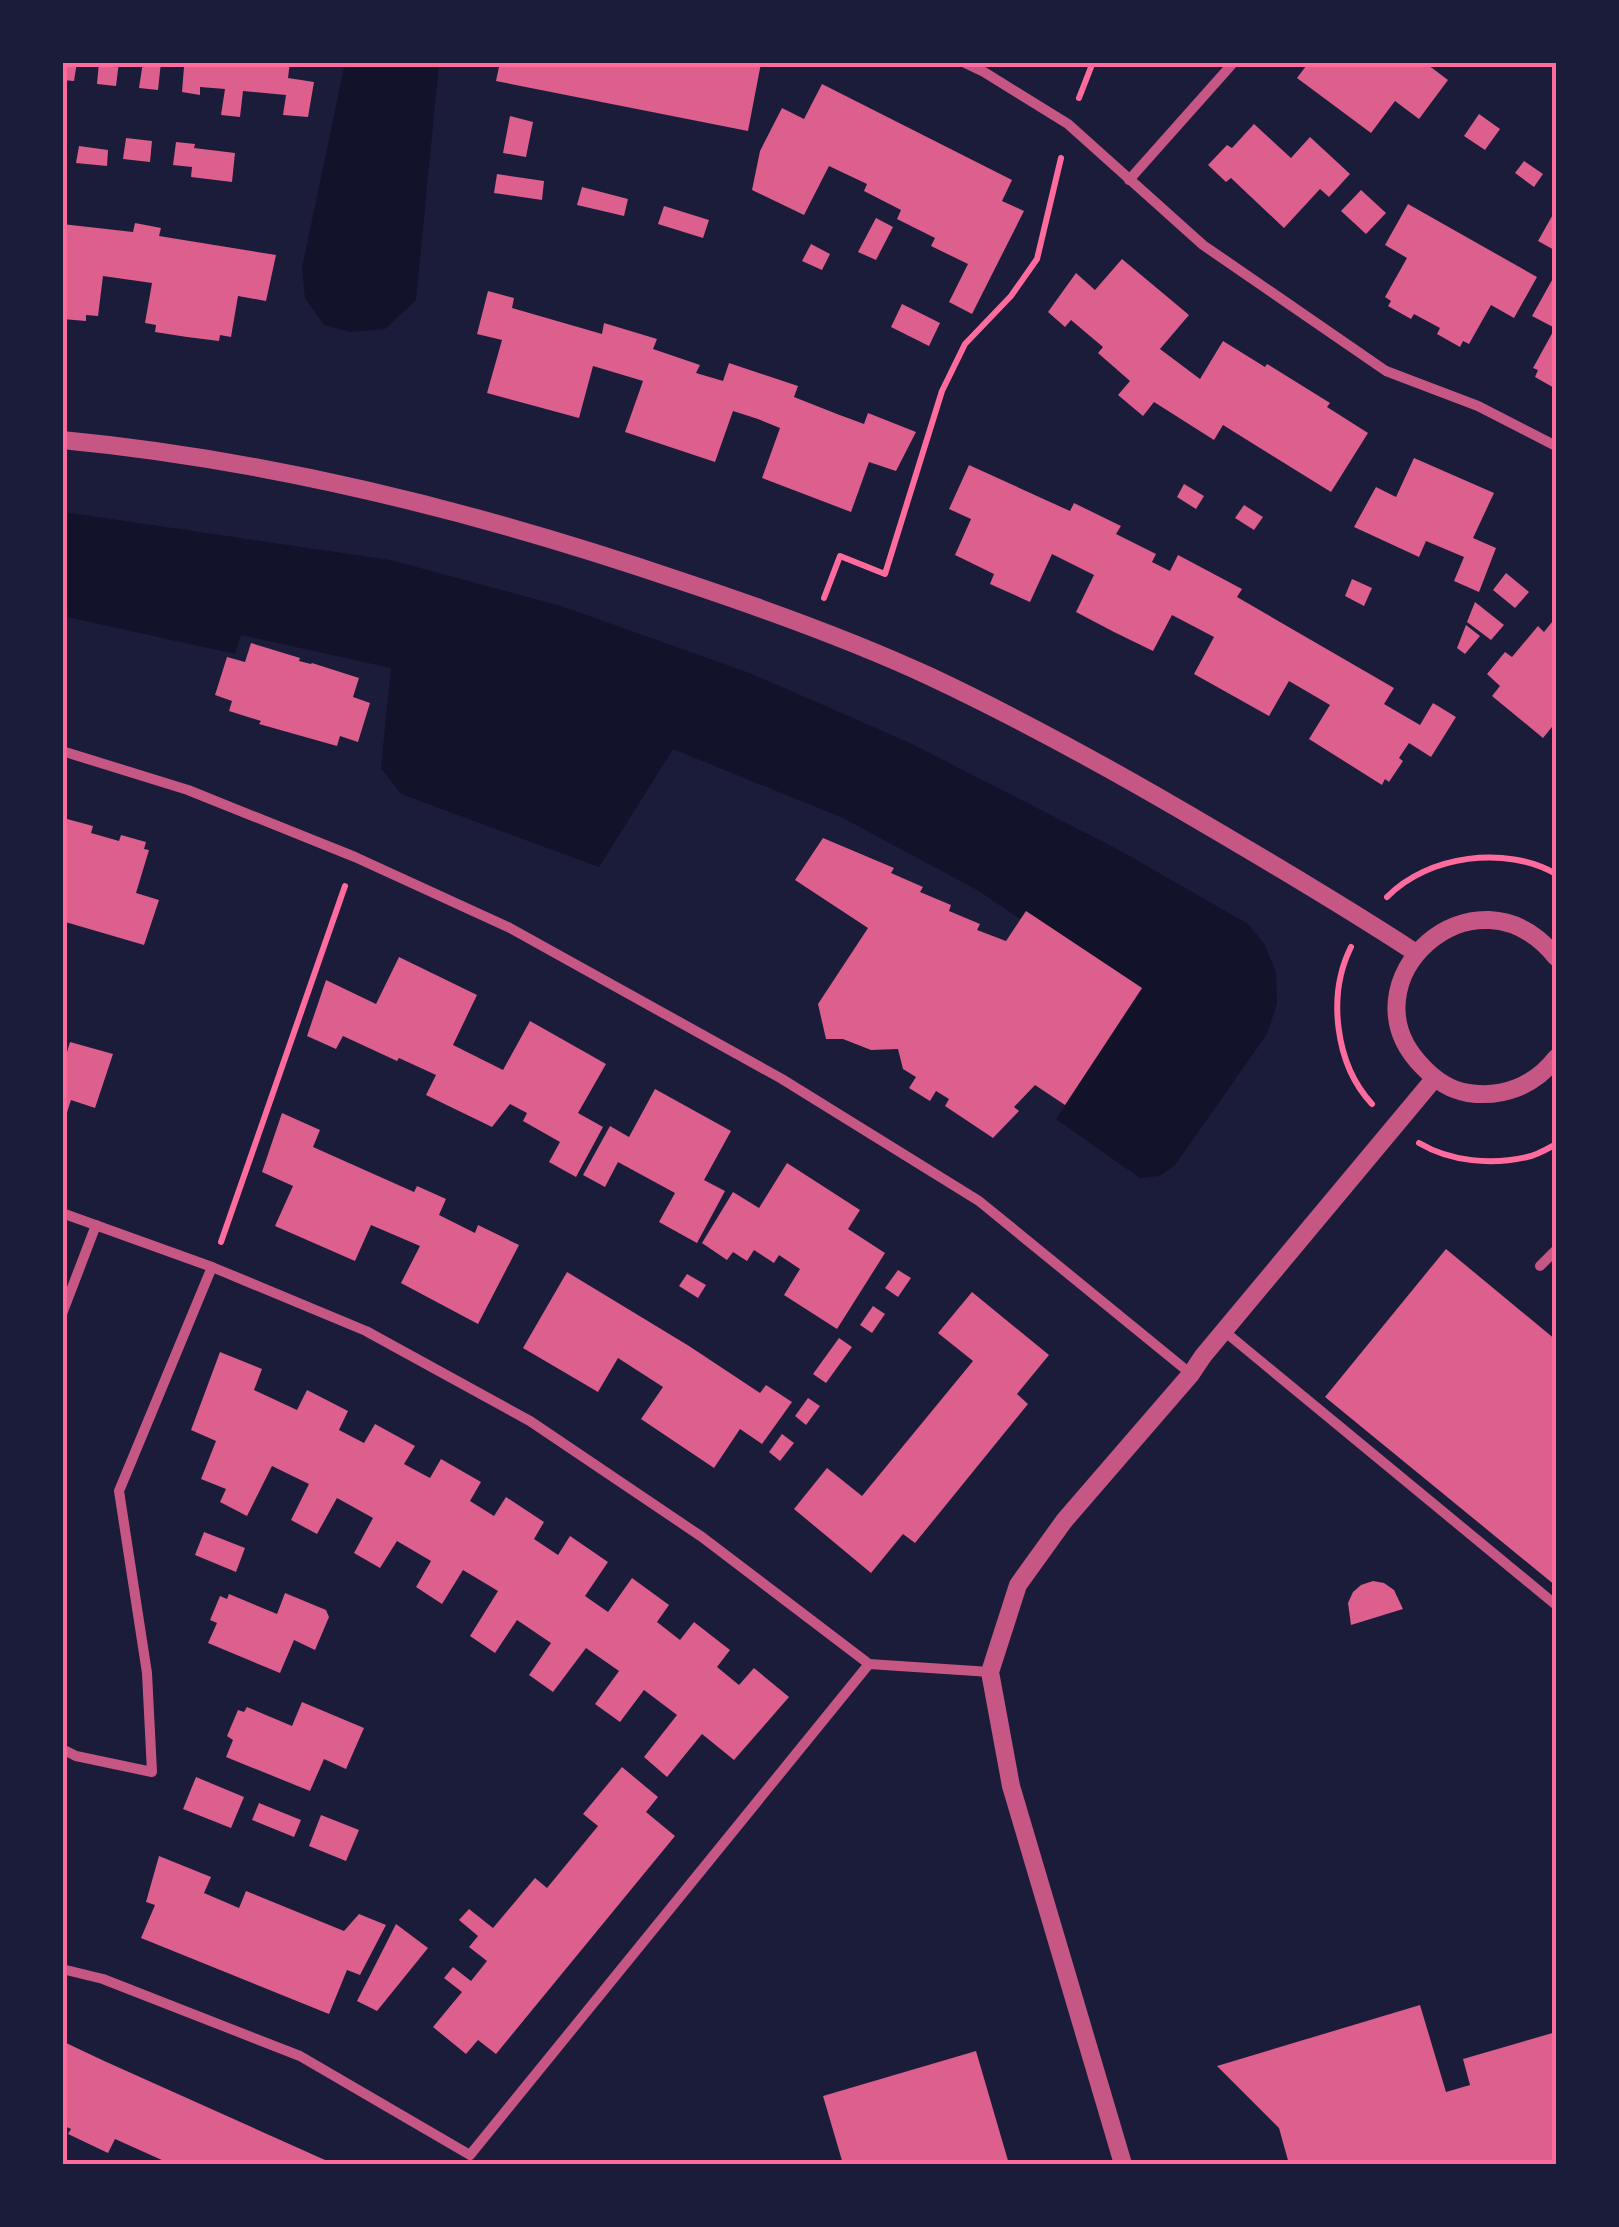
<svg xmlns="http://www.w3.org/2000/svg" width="1619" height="2227" font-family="Helvetica,sans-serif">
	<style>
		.water { fill: #12122b }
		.building { fill: #dd5f8e }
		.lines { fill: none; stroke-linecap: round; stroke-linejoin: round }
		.path { stroke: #ff6b9d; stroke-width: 6 }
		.minor { stroke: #c65784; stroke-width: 10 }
		.tertiary { stroke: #c65784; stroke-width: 18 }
		.neatline { fill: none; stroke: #ff6b9d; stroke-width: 4 }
	</style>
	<rect width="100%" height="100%" fill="#1b1b3a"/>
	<g class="water">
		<polygon points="345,63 439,63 416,300 385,329 351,332 324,325 305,298 302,268"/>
		<polygon points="63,512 390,560 561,606 752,674 910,743 1119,850 1248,924 1265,945 1276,973 1277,1004 1267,1034 1175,1165 1159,1176 1140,1178 1056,1119 1143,988 1026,911 1020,919 979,891 843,818 673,749 599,867 401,794 381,768 391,668 241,635 235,654 63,616"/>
	</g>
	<g class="building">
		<polygon points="62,62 77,62 74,81 62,80"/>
		<polygon points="99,62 119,62 116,86 97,84"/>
		<polygon points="143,62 161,62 158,90 139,88"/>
		<polygon points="167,62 290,62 288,78 314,82 308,117 283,115 286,95 243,91 240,117 221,115 225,89 200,87 200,95 182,92 184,67 167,65"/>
		<polygon points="500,62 756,62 761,63 748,131 496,81"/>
		<polygon points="1309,62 1378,64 1424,62 1448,80 1419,119 1395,101 1371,133 1297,78"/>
		<polygon points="822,84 1012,180 1002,201 1024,211 972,314 949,302 968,264 931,246 935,238 897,219 901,210 864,191 867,184 829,166 804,215 752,190 760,151 782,108 804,119"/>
		<polygon points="1479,114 1500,129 1485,150 1464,136"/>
		<polygon points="510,116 533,122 526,157 503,153"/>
		<polygon points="1254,124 1291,158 1310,137 1350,174 1329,197 1320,189 1284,228 1231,178 1226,182 1208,165 1227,145 1232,148"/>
		<polygon points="126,138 152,141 150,162 123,159"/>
		<polygon points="176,142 195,144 194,148 235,153 232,182 191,177 192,167 173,165"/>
		<polygon points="79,146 108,150 107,166 76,163"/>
		<polygon points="1524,161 1543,174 1534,187 1515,173"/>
		<polygon points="497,174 544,181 542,200 494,193"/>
		<polygon points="582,187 628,199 624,216 577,205"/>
		<polygon points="1361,190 1386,213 1366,234 1341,211"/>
		<polygon points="1408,204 1537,277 1514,318 1491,305 1469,344 1463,341 1460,347 1437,334 1440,328 1414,314 1411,319 1388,306 1391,301 1385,297 1407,258 1385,245"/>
		<polygon points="664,206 709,220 703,238 658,224"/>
		<polygon points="1556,209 1556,251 1538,241"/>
		<polygon points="876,218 893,227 876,260 858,252"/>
		<polygon points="135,223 161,228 159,236 276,255 266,301 238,296 231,337 220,335 219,341 187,337 155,332 156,325 145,323 152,283 103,276 98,316 86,315 86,321 62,319 62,224 133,232"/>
		<polygon points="811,244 830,254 822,270 802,261"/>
		<polygon points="1122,259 1189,315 1160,349 1200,379 1223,341 1265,367 1267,364 1330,403 1327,407 1368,433 1331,492 1223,425 1214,440 1154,402 1143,416 1118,395 1130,381 1098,353 1103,347 1071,320 1065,327 1048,312 1076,273 1095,290"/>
		<polygon points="1556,273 1556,389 1535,377 1538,370 1533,368 1555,328 1532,316"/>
		<polygon points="488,291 514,298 512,308 602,334 604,323 657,339 653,349 700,365 696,373 723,381 729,363 798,386 794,397 837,414 864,424 868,413 916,432 896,471 869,462 851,512 762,478 780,428 758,419 733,411 715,462 625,432 643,381 593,366 579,418 487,393 502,340 477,334"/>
		<polygon points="902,304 940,323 929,346 891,327"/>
		<polygon points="1414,458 1494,493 1473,538 1496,548 1479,592 1454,581 1464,557 1426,541 1419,557 1354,527 1376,487 1396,497"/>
		<polygon points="969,465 1070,511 1074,503 1121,526 1116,534 1156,554 1152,562 1170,571 1178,555 1242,589 1237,597 1394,688 1384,704 1420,725 1433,703 1456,717 1431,757 1409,743 1399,758 1403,761 1389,782 1385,779 1382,785 1309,739 1330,705 1289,681 1269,716 1194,674 1214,637 1172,615 1153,651 1114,632 1076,612 1094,575 1052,554 1030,602 990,584 994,574 955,555 971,519 949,509"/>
		<polygon points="1184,484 1204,496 1196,509 1177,497"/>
		<polygon points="1244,505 1263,517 1254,530 1235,518"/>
		<polygon points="1506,573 1529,592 1515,608 1493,590"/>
		<polygon points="1352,579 1372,588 1364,606 1345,596"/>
		<polygon points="1475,602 1504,625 1491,640 1467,622"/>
		<polygon points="1556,617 1556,722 1543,738 1492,696 1500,686 1487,674 1505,652 1512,657 1538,626 1544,632"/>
		<polygon points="1466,625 1480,636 1465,654 1457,648"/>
		<polygon points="251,643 300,658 299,661 311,664 312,663 359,678 353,697 370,703 358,742 340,736 337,746 259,724 261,721 229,711 232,701 215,695 227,657 245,662"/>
		<polygon points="67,819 93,826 91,833 119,841 121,835 146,842 144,849 149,850 136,893 159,900 144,945 62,921 62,824 66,825"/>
		<polygon points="823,838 894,868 891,873 923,887 920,892 951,905 949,911 980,924 977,930 1006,941 1026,911 1142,988 1065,1105 1035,1085 1014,1107 1019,1111 993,1138 945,1106 949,1099 936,1091 930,1101 909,1088 916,1077 903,1069 898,1049 871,1050 843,1039 826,1039 818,1004 868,928 795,880"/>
		<polygon points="399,957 477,995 453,1045 503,1070 530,1021 606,1064 578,1113 603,1127 576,1177 549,1162 560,1142 523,1121 527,1113 510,1104 492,1127 426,1095 436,1075 399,1058 397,1061 343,1036 336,1049 307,1036 326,980 376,1004"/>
		<polygon points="70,1042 113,1054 95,1108 71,1100 63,1125 62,1058 65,1059"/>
		<polygon points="655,1089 731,1131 704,1180 725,1191 697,1243 659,1222 675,1193 618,1162 605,1187 583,1175 610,1126 629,1137"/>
		<polygon points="282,1113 320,1130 313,1147 414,1192 417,1186 446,1199 439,1215 475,1233 478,1225 519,1245 478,1324 401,1283 420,1246 371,1225 355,1261 275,1226 293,1186 262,1172"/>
		<polygon points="787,1163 860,1210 848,1229 885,1253 837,1329 784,1295 800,1269 779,1255 774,1263 754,1250 747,1261 733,1252 727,1260 702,1243 733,1192 759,1208"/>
		<polygon points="1446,1249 1556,1340 1556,1586 1325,1397"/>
		<polygon points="898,1270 911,1278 898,1297 885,1288"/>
		<polygon points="567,1272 689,1346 760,1393 766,1385 792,1402 762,1444 740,1429 714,1468 641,1419 663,1387 618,1358 598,1392 523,1348"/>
		<polygon points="687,1274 706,1285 698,1298 679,1286"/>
		<polygon points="972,1292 1049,1355 1017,1394 1028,1404 915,1543 903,1534 871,1573 794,1509 827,1468 862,1496 973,1361 938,1333"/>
		<polygon points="873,1306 885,1314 872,1333 860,1325"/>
		<polygon points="839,1338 852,1347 826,1383 813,1374"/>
		<polygon points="220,1352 262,1369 254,1390 297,1410 307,1390 348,1411 339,1430 364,1443 375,1424 415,1446 404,1464 430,1478 441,1459 481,1482 470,1501 494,1516 506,1497 544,1522 534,1539 558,1555 570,1536 608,1562 585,1596 608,1612 632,1578 669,1605 657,1622 680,1640 694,1622 730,1650 717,1667 739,1685 754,1668 789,1697 734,1760 702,1734 667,1777 644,1757 677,1715 644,1690 620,1722 595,1704 619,1671 586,1648 553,1692 529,1675 551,1643 517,1620 495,1653 470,1636 498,1591 463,1570 442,1604 416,1587 431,1561 397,1541 380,1568 354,1553 373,1518 337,1498 317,1534 291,1520 309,1484 272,1466 247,1516 220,1502 226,1489 201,1479 216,1441 191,1430"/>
		<polygon points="808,1398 820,1406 806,1425 795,1416"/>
		<polygon points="782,1434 794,1443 780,1461 769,1452"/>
		<polygon points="204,1532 245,1548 236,1572 195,1555"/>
		<polygon points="1373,1581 1384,1583 1394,1590 1403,1609 1351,1625 1348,1603 1353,1592 1361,1585"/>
		<polygon points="285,1593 326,1610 329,1617 315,1650 294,1640 280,1673 208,1643 217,1623 210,1620 220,1596 227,1599 229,1594 277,1614"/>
		<polygon points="302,1702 364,1728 346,1769 324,1759 310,1791 226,1757 233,1740 227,1736 238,1710 244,1712 247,1707 292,1726"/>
		<polygon points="622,1767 658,1797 646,1812 675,1836 496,2054 478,2040 466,2054 433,2027 462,1992 444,1978 453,1967 471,1981 487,1961 469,1947 478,1936 459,1920 469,1909 493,1928 535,1878 547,1888 598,1826 583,1814"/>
		<polygon points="196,1777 244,1797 231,1828 183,1809"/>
		<polygon points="259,1803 301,1820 294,1837 252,1820"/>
		<polygon points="321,1815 359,1830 346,1861 309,1846"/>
		<polygon points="159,1856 211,1877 204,1893 239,1908 246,1891 344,1931 359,1914 386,1925 360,1975 347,1970 329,2014 141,1938 155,1905 146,1902"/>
		<polygon points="396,1924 428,1948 377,2011 357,2001"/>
		<polygon points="1420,2005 1446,2092 1470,2085 1463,2059 1556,2032 1556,2164 1289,2164 1279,2128 1217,2066"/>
		<polygon points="62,2041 102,2060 334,2164 162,2164 164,2161 115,2139 108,2153 68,2134 71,2129 62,2125"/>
		<polygon points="976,2051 1009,2164 843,2164 823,2096"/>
	</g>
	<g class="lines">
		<g class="path">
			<polyline points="1079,98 1093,62"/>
			<polyline points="824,598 840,556 885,574 942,391 965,344 1011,296 1037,259 1061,158"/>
			<path d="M1387,897C1428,855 1506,845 1556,874"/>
			<path d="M1351,947C1327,995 1335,1064 1372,1104"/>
			<path d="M1419,1143C1451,1162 1492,1165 1527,1157C1537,1155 1547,1149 1556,1144"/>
			<polyline points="221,1242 345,886"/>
		</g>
		<g class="minor">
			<polyline points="963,62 984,72 1068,124 1203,245 1386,371 1478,406 1556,446"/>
			<polyline points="1129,180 1234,62"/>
			<polyline points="62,751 188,790 355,857 510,928 782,1079 979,1201 1191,1374"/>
			<polyline points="62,1213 212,1267 366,1331 530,1421 702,1537 869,1664 990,1672"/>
			<polyline points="1540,1266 1556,1250"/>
			<polyline points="62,1314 96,1225"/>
			<polyline points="1224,1331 1556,1605"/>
			<polyline points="62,1749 76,1756 152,1772 147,1673 119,1491 212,1267"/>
			<polyline points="62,1969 103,1979 300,2056 470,2155 869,1664"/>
		</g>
		<g class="tertiary">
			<path d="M62,440C273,460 482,513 681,581C765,609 849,639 929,676C1027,722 1122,775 1215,830C1283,870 1350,910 1416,953"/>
			<path d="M1556,957C1475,857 1340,982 1422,1066C1435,1080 1449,1090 1468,1093C1503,1098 1534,1086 1556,1058"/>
			<polyline points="1123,2164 1011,1786 990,1672 1018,1585 1064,1521 1191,1374 1203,1356 1434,1079"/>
		</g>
	</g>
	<rect width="1619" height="2227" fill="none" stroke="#1b1b3a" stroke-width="130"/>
	<rect x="65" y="65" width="1489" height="2097" class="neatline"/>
</svg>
